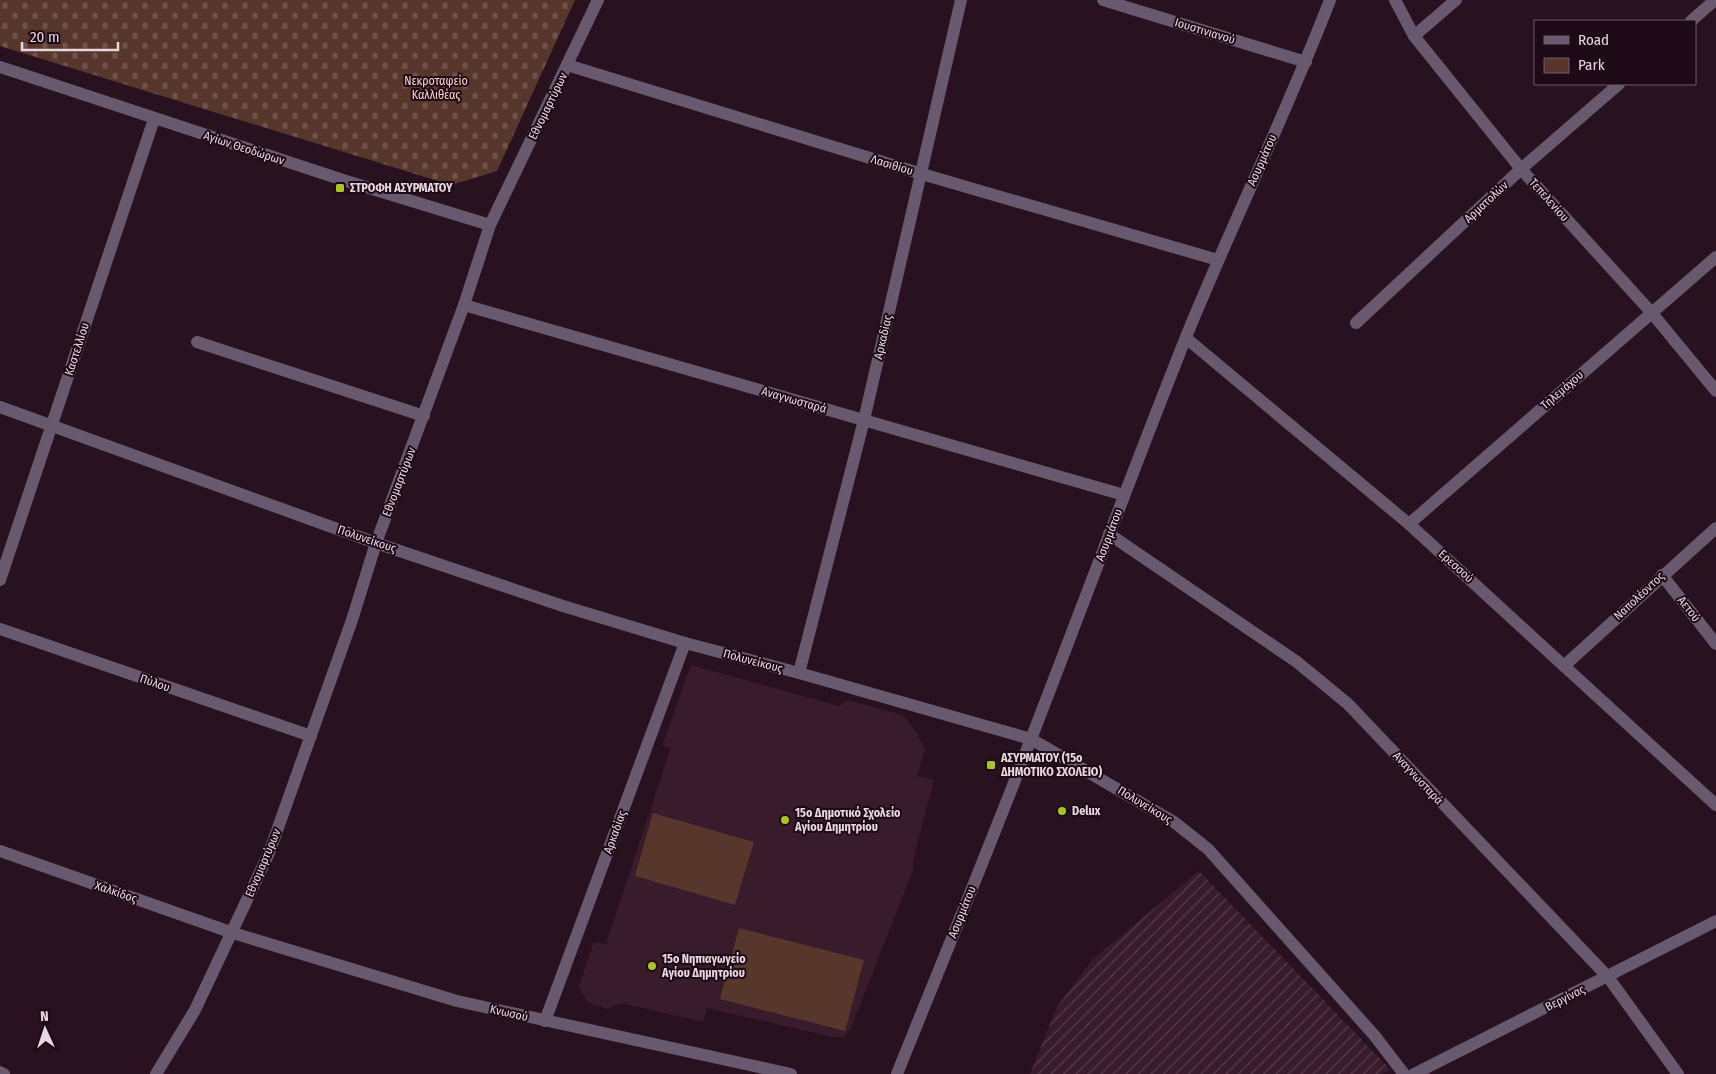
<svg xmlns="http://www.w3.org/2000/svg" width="1716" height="1074" font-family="'Fira Sans Condensed',sans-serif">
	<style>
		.built { fill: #381c2c }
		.industrial { fill: url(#industrial-furrows) }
		.green { fill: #57362b }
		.cemetery { fill: url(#cemetery-stones) }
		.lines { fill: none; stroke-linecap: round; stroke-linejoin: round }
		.minor { stroke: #69596e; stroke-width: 12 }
		.poi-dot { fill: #a8c71d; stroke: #1e0916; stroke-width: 2 }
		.labels { text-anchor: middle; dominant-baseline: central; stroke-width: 4; stroke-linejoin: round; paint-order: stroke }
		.street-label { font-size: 12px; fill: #e7d7df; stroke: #1e0916 }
		.park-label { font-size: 12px; fill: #fbd5c9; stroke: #1e0916 }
		.poi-label { font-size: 12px; font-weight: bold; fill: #e7d7df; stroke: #1e0916; text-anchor: start }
	</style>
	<defs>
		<pattern id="industrial-furrows" width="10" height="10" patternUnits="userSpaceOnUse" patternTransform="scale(1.25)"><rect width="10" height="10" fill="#381c2c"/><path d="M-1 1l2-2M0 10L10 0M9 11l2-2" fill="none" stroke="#553c4a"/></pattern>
		<pattern id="cemetery-stones" width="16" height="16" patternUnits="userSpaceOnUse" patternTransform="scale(1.25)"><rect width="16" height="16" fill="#57362b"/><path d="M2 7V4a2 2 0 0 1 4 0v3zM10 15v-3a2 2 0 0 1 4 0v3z" fill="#6f5249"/></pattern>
	</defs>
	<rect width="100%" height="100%" fill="#28121f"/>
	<polygon class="built" points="691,665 839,706 847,700 903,715 916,732 925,749 917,776 934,780 913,860 913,870 851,1028 844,1037 832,1037 707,1008 703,1022 621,1003 607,1009 587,1002 579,987 594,942 606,944 671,748 662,746"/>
	<polygon class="industrial" points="1199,871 1390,1069 1381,1074 1030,1074 1057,1007 1092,960"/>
	<g class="green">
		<polygon points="653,813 754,842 735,905 635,876"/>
		<polygon points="739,928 864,960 845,1031 720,999"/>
	</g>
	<polygon class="cemetery" points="0,0 575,0 497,171 451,185 0,46"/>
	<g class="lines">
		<g class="minor">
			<polyline points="1103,0 1306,62"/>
			<polyline points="1395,0 1414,36 1521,169 1651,312 1716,391"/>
			<polyline points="1691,21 1715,0"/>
			<polyline points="1414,36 1456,0"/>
			<polyline points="567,65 922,174 1218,260"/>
			<polyline points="0,67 343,180 490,225"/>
			<polyline points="464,305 1124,495"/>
			<polyline points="1356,323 1521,169 1619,84"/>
			<polyline points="1186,338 1409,524 1716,805"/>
			<polyline points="197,342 424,416"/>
			<polyline points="0,407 376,543 563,606 685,643 799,673 1031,739 1174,822 1208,849 1374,1035 1404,1074"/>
			<polyline points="1409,524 1716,257"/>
			<polyline points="1109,534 1297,662 1348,704 1608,977 1678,1074"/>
			<polyline points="1662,575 1716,644"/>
			<polyline points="0,580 154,119"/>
			<polyline points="0,629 311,736"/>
			<polyline points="1564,666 1716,528"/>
			<polyline points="799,673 864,420 961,0"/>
			<polyline points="0,851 233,933 457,1001 791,1074"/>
			<polyline points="545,1021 685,643"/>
			<polyline points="0,1072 4,1074"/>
			<polyline points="156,1074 195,1010 269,853 352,620 376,543 464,305 490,225 598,0"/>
			<path d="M897,1074C942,962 988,851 1031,739C1083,605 1133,470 1186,337C1232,224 1286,114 1330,0"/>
			<polyline points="1414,1074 1716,921"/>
		</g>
	</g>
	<g class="poi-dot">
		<rect x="335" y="183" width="10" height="10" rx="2.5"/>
		<rect x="986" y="760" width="10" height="10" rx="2.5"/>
		<circle cx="1062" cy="811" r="5"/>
		<circle cx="785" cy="820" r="5"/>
		<circle cx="652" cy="966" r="5"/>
	</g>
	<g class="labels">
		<g class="street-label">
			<text transform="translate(1205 31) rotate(17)">Ιουστινιανού</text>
			<text transform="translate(548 106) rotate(-64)">Εθνομαρτύρων</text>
			<text transform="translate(244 148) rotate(18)">Αγίων Θεοδώρων</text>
			<text transform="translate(1262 160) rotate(-66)">Ασυρμάτου</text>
			<text transform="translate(892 165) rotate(17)">Λασιθίου</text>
			<text transform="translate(1549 200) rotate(48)">Τεπελενίου</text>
			<text transform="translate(1486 202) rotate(-43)">Αρματολών</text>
			<text transform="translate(883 337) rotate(-77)">Αρκαδίας</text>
			<text transform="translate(77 349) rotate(-72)">Καστελλίου</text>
			<text transform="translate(1562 390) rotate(-41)">Τηλεμάχου</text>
			<text transform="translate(794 400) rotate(16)">Αναγνωσταρά</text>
			<text transform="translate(399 482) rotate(-69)">Εθνομαρτύρων</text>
			<text transform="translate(1109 535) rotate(-69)">Ασυρμάτου</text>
			<text transform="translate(367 539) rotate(19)">Πολυνείκους</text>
			<text transform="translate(1456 566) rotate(42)">Ερεσσού</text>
			<text transform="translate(1639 596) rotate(-43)">Ναπολέοντος</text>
			<text transform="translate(1689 609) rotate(52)">Αετού</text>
			<text transform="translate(753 661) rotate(15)">Πολυνείκους</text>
			<text transform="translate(155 683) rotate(19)">Πύλου</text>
			<text transform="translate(1418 778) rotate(47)">Αναγνωσταρά</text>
			<text transform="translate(1145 805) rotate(31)">Πολυνείκους</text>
			<text transform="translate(615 832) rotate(-70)">Αρκαδίας</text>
			<text transform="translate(263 863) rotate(-67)">Εθνομαρτύρων</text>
			<text transform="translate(116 892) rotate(19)">Χαλκίδος</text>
			<text transform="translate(962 912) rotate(-68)">Ασυρμάτου</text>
			<text transform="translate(1565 998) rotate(-27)">Βεργίνας</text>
			<text transform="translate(509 1013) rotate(13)">Κνωσού</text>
		</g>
		<g class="park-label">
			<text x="436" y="81">Νεκροταφείο<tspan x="436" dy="14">Καλλιθέας</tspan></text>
		</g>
		<g class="poi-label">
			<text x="350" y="188">ΣΤΡΟΦΗ ΑΣΥΡΜΑΤΟΥ</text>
			<text x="1001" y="758">ΑΣΥΡΜΑΤΟΥ (15ο<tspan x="1001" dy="14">ΔΗΜΟΤΙΚΟ ΣΧΟΛΕΙΟ)</tspan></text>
			<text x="1072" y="811">Delux</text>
			<text x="795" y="813">15ο Δημοτικό Σχολείο<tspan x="795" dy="14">Αγίου Δημητρίου</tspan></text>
			<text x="662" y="959">15ο Νηπιαγωγείο<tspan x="662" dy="14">Αγίου Δημητρίου</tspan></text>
		</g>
	</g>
	<rect x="1534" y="20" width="162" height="65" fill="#1e0916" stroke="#6e5b66"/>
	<rect x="1544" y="36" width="25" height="8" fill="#69596e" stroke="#6e5b66"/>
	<text x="1578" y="45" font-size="15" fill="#e7d7df">Road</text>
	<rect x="1544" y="58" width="25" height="15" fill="#57362b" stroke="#6e5b66"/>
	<text x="1578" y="70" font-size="15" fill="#e7d7df">Park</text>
	<g transform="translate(45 1029) rotate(357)" stroke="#1e0916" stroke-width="4" paint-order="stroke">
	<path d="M0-4L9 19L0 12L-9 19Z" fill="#e7d7df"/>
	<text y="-8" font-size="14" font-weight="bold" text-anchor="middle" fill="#e7d7df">N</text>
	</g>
	<path d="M22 42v8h96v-8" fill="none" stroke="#e7d7df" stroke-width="2.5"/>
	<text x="30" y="42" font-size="15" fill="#e7d7df" stroke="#1e0916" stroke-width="4" paint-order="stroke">20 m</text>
</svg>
